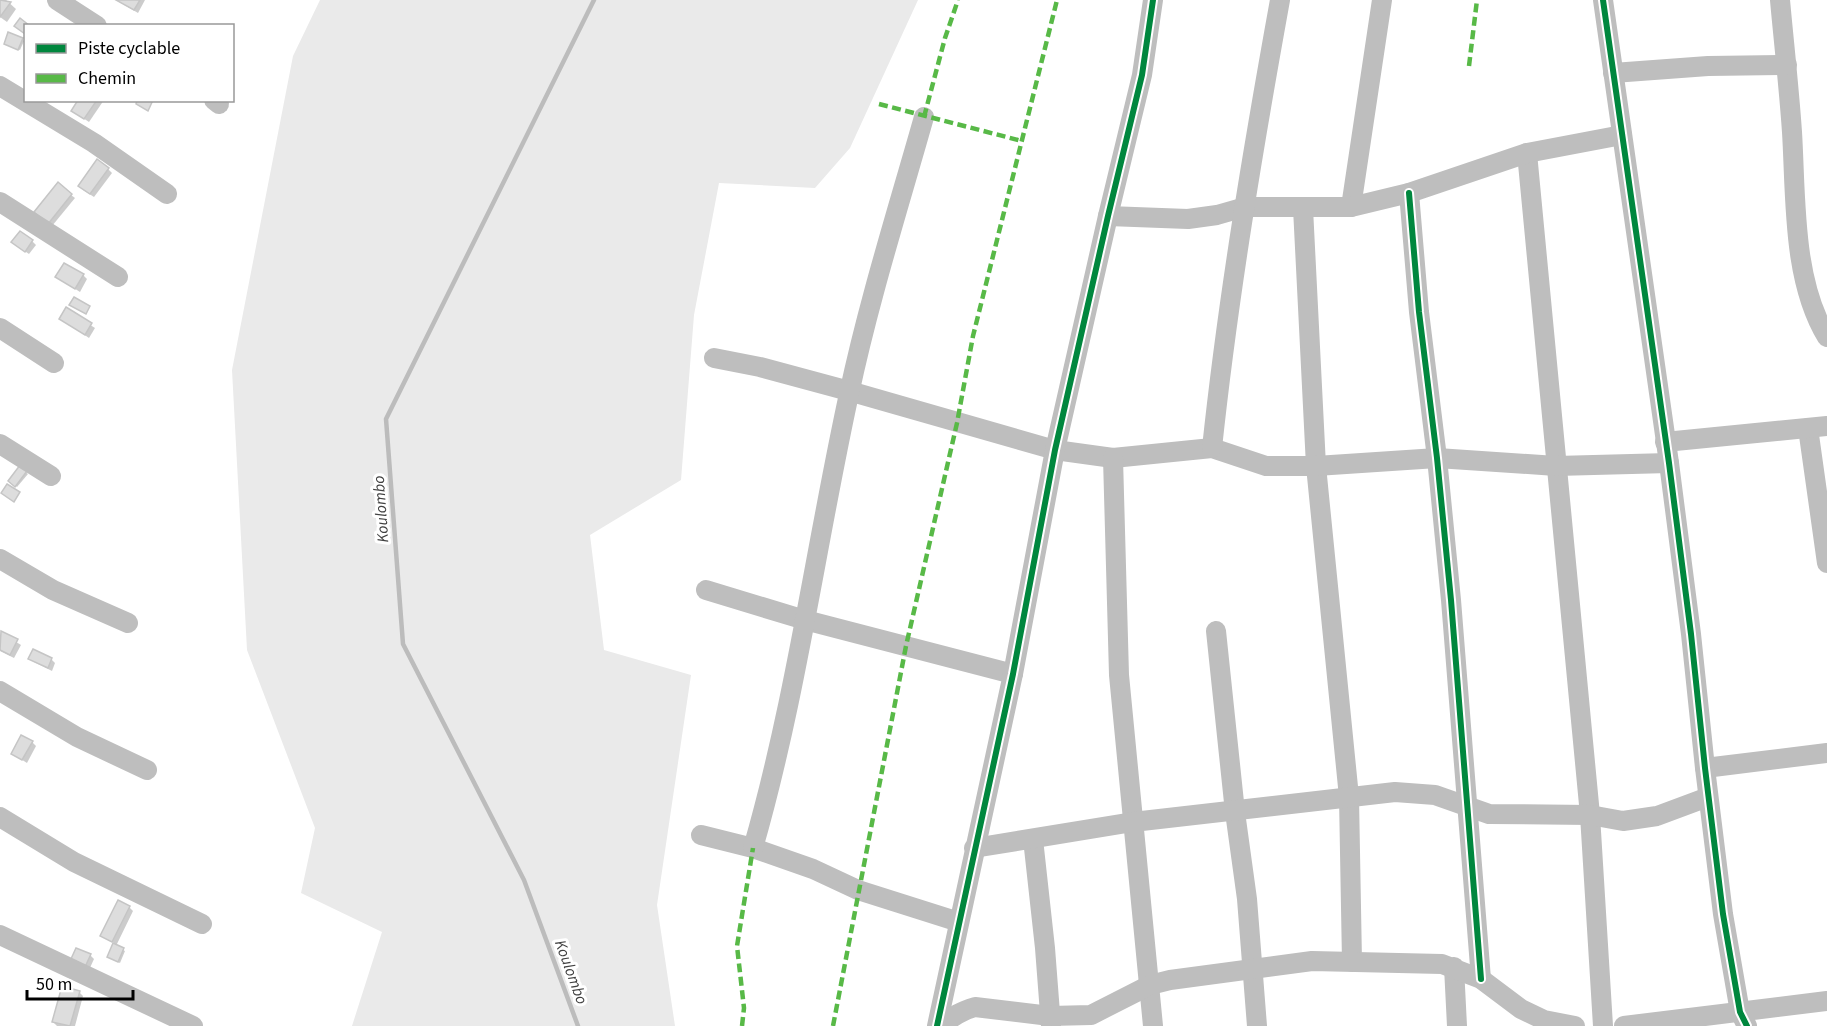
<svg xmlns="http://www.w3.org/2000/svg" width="1827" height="1026" font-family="'Source Sans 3',sans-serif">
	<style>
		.green { fill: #eaeaea }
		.shadow { fill: #0003 }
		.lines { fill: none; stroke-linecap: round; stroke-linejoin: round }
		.stream { stroke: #bcbcbc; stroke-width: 4.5 }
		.building { fill: #ddd; stroke: #c5c5c5; stroke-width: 1.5 }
		.minor { stroke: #bebebe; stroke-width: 20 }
		.quiet { stroke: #58b947; stroke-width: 4.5; stroke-dasharray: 9 4.5; stroke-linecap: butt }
		.cycleway-casing { stroke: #fff; stroke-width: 10 }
		.cycleway { stroke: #00873e; stroke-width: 6 }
		.labels { text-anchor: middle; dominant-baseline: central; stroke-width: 6; stroke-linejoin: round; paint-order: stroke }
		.water-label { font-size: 16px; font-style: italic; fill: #414141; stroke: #fff }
	</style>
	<rect width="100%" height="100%" fill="#fff"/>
	<polygon class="green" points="320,0 918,0 850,148 815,188 719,183 694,315 681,480 590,535 604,650 691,675 657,905 675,1026 352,1026 382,932 301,893 315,828 247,650 232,370 293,56"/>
	<g class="shadow">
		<polygon points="0,0 6,0 16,9 7,22 0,17"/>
		<polygon points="116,0 145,0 138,13"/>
		<polygon points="22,39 24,41 20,50 7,45"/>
		<polygon points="80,100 104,100 89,122 77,114"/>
		<polygon points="108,169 112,173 94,197 83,190"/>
		<polygon points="71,195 75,198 52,226 39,216"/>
		<polygon points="32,241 36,245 29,254 17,246"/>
		<polygon points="83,275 87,279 80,292 57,277"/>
		<polygon points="67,310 95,328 89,338 61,319"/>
		<polygon points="20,468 28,474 17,487 10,481"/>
		<polygon points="2,633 21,645 14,658 0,651"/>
		<polygon points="30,659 51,659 55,663 52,671 34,662"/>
		<polygon points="32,742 36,746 27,763 13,754"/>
		<polygon points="129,907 133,911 116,946 125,951 120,963 108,957 114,943 102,935"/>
		<polygon points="90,955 94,959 89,970 76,964"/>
		<polygon points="79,992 83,996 75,1026 57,1026 53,1022"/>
	</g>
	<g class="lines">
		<polyline class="stream" points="578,1026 524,880 403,644 386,419 594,0"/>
	</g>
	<g class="building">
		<polygon points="0,0 11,2 0,17"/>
		<polygon points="116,0 140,0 134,10"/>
		<polygon points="20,18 30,26 26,26 25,34 14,26"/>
		<polygon points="8,32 23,38 18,50 4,44"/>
		<polygon points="78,100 97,100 84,119 71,111"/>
		<polygon points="137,100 153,100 148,111 136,104"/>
		<polygon points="97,159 109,168 90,194 78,186"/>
		<polygon points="58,182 72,194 48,224 34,212"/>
		<polygon points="20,231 33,240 25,252 11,242"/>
		<polygon points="64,263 84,274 75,289 55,277"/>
		<polygon points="74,297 90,306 86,314 69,305"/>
		<polygon points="66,307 92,323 85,335 59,319"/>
		<polygon points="20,465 27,471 15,487 8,481"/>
		<polygon points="7,484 20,492 14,502 1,493"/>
		<polygon points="1,631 18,639 10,655 0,650"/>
		<polygon points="33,649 52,658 48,668 28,659"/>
		<polygon points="21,735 33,741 22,760 11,754"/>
		<polygon points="118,900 130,906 112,942 100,936"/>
		<polygon points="113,943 124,948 118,962 107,957"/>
		<polygon points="76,948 91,954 85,967 70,961"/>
		<polygon points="62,986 80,991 70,1026 52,1022"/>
	</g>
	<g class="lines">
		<g class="minor">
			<polyline points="57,0 97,26"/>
			<polyline points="1603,0 1669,463 1691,634 1705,768 1723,914 1740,1012 1747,1026"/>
			<path d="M1780,0C1784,44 1789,88 1792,132C1796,196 1792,280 1827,337"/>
			<polyline points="1613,73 1708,66 1787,65"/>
			<polyline points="0,86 94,143 167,194"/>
			<polyline points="214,100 219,104"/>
			<polyline points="1527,153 1590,815 1603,1026"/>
			<polyline points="1409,193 1419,312 1437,458 1451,600 1481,979"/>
			<polyline points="0,202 118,277"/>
			<polyline points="1351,207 1382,0"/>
			<polyline points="1303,208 1316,466 1349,797 1352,962"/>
			<polyline points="1108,216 1188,219 1217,215 1245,207 1351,207 1409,193 1527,153 1622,135"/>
			<polyline points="0,328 54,363"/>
			<polyline points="714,358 760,367 849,391 1055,450 1113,458 1212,448 1266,466 1316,466 1437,458 1556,466 1669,463"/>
			<polyline points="1808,428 1827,563"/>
			<polyline points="1665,442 1827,426"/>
			<polyline points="0,444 51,476"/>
			<path d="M1212,448C1228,298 1253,149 1280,0"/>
			<polyline points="1113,458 1119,675 1153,1026"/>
			<polyline points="0,559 53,590 128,623"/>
			<polyline points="706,590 805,620 1013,674"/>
			<polyline points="1216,631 1235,812 1247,899 1257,1026"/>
			<polyline points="0,691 77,737 147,770"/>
			<polyline points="1705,768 1827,753"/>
			<polyline points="0,817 74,862 202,924"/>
			<polyline points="701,835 753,848 813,869 858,890 959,922"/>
			<polyline points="1033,839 1045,948 1051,1026"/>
			<path d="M753,848C796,699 816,545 849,394C869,300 898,209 924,117"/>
			<polyline points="974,848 1133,822 1395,792 1435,795 1489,814 1590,815 1623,821 1657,816 1708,797"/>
			<polyline points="0,935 193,1026"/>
			<polyline points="1454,967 1457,1026"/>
			<polyline points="937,1026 1013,674 1055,450 1108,216 1142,75 1153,0"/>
			<path d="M942,1026C953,1016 961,1011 975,1007L1050,1016L1091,1015L1150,985L1170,980L1312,961L1442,964L1481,979L1521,1009L1544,1020L1575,1026"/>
			<polyline points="1624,1026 1827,1001"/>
		</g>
		<g class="quiet">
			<polyline points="1469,66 1477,0"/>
			<polyline points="879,104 1022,141"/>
			<polyline points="924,117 945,38 958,0"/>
			<polyline points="742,1026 744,1008 737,946 753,848"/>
			<polyline points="833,1026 906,646 957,423 973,336 1057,0"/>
		</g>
		<defs>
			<g id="cycleway">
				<polyline points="1603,0 1669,463 1691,634 1705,768 1723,914 1740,1012 1747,1026"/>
				<polyline points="1409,193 1419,312 1437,458 1451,600 1481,979"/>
				<polyline points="937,1026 1013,674 1055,450 1108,216 1142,75 1153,0"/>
			</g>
		</defs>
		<use href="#cycleway" class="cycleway-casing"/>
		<use href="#cycleway" class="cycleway"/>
	</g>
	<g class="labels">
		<g class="water-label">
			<text transform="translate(381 509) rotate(-94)">Koulombo</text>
			<text transform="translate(571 972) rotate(70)">Koulombo</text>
		</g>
	</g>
	<rect x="24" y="24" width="210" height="78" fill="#ffffff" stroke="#999999" stroke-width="1.5"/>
	<rect x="36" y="44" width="30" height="9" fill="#00873e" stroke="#999999" stroke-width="1.5"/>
	<text x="78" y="54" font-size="18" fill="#000000">Piste cyclable</text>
	<rect x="36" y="74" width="30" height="9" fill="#58b947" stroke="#999999" stroke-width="1.5"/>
	<text x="78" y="84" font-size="18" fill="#000000">Chemin</text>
	<path d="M27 990v9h106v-9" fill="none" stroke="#000000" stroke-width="3"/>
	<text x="36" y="990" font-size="18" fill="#000000" stroke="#ffffff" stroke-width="4.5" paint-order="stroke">50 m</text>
</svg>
